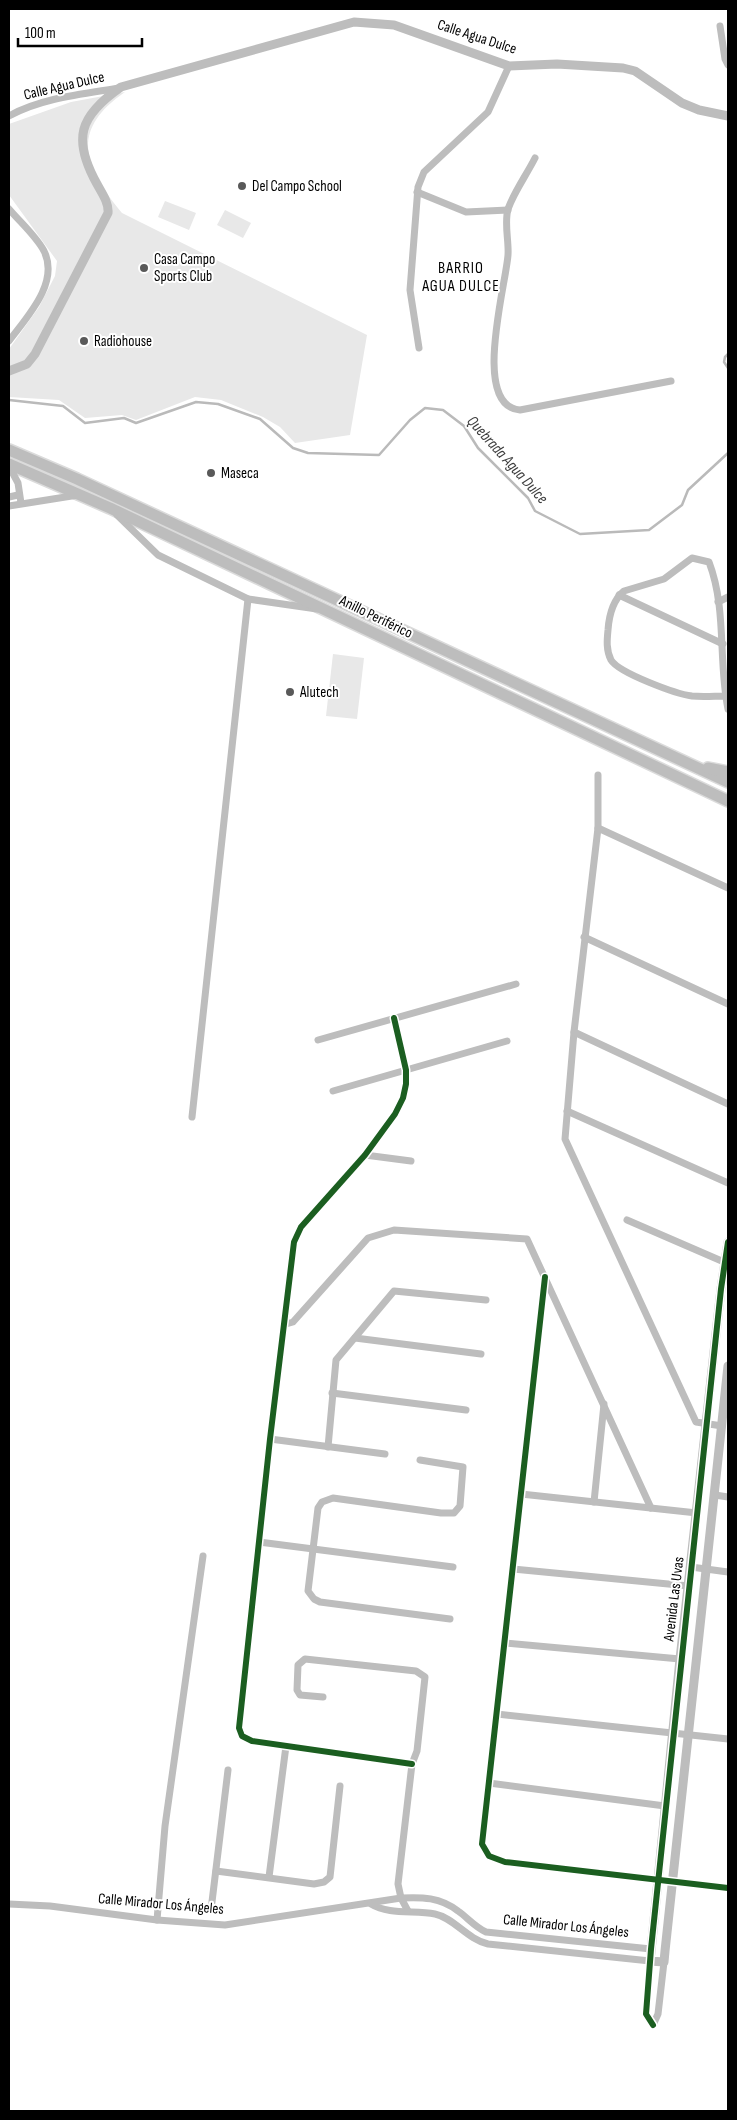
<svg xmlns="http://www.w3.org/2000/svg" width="737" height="2120" font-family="'Sofia Sans Condensed',sans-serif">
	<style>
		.green { fill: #e8e8e8 }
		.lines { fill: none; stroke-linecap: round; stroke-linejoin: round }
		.stream { stroke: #bababa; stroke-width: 2.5 }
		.trunk-casing { stroke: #dbdbdb; stroke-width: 14 }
		.minor { stroke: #bdbdbd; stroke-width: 7 }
		.tertiary { stroke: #bdbdbd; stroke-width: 9 }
		.trunk { stroke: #bdbdbd; stroke-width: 11 }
		.cycleway-casing { stroke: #fff; stroke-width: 9 }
		.cycleway { stroke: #1b5e20; stroke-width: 6 }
		.poi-dot { fill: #595959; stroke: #fff; stroke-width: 2 }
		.labels { text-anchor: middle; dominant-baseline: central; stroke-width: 4; stroke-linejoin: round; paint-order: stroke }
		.street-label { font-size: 15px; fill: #000; stroke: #fff }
		.poi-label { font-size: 15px; fill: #000; stroke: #fff; text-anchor: start }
		.neighbourhood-label { font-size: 16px; letter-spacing: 1px; fill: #000; stroke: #fff }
		.water-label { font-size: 16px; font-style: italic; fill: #3e3e3e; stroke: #fff }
	</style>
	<rect width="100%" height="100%" fill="#fff"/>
	<g class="green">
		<path d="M125,92C68,131 85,168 122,213L367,335L350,435L295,443L280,427L263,417L221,400L195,397L136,420L122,415L85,418L59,400L9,397V349L39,307L55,276L57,261L9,195V124L71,102Z"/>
		<polygon points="165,201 196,213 189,230 158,217"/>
		<polygon points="225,210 251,223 243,238 217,225"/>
		<polygon points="333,654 364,658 357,719 326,716"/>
	</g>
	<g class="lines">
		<g class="stream">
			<polyline points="728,354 725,357 724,362 728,368"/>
			<polyline points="9,400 63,406 85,423 124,418 136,423 196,402 218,404 260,419 293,448 308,453 379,455 410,420 425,408 443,410 464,426 478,448 528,498 535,511 580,534 649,530 682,505 688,490 728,453"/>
		</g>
		<defs>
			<g id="trunk">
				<polyline points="9,450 77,479 728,782"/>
				<polyline points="9,464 110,508 728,801"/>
				<polyline points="708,768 728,772"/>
			</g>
		</defs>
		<use href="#trunk" class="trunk-casing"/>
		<g class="minor">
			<polyline points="720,26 725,59 728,65"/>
			<path d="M9,116C41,98 83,94 119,88"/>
			<path d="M535,158C527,174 514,192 508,209C504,223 509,241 508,255C506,285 471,406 520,410L671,381"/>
			<polyline points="417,192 466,212 508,210"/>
			<path d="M9,209C20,222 36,236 44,251C60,283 26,318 9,341"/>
			<polyline points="419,348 410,290 418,187 424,172 488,112 509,66"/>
			<polyline points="9,466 18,483 21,503"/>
			<polyline points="9,497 18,495"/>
			<polyline points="9,506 78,495"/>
			<polyline points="117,515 158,555 248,599 317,609"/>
			<polyline points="619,595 723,644"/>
			<polyline points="718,602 728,597"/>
			<path d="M728,696H727C715,696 703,697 692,696C676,694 619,673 611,660C606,650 607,640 608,630C609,616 613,600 624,591L664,579L692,558L709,562C727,609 718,661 728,709"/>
			<polyline points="598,775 598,828 574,1032 565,1139 696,1422 722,1426"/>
			<polyline points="598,828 728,888"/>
			<polyline points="584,937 728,1004"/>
			<polyline points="394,1018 406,1070 406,1084 403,1098 395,1114 365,1155 301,1227 294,1242 270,1439 239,1728 242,1736 252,1741 412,1764"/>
			<polyline points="574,1032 728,1104"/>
			<polyline points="318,1040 516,984"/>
			<polyline points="333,1091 507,1041"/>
			<polyline points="567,1111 728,1183"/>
			<polyline points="192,1117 248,599"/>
			<polyline points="365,1155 411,1161"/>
			<polyline points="627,1220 724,1262"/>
			<polyline points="545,1277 482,1844 489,1856 505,1862 728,1888"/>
			<polyline points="286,1324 293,1322 368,1238 394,1230 527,1239 651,1508"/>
			<polyline points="355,1338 481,1354"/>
			<polyline points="332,1393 466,1410"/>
			<polyline points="270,1439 385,1454"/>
			<polyline points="328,1447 336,1360 394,1291 486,1300"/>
			<polyline points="420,1460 463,1467 460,1506 454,1513 441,1513 333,1498 322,1502 318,1508 308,1591 314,1599 320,1602 450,1619"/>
			<polyline points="521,1494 697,1513"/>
			<polyline points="715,1495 728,1497"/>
			<polyline points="594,1502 604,1404"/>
			<polyline points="259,1542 453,1567"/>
			<polyline points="691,1567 728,1572"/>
			<polyline points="513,1569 689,1586"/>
			<polyline points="505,1643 680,1659"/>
			<polyline points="323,1697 300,1695 297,1690 298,1665 305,1659 416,1671 425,1677 417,1751 412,1764 398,1884 401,1898 408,1911"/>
			<polyline points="497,1714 728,1739"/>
			<polyline points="489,1783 665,1806"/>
			<polyline points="216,1871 314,1884 324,1882 330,1877 340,1786"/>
			<polyline points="269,1877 286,1746"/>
			<path d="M9,1904L50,1906L157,1920L225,1925L401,1898C422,1897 440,1897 458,1911C468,1918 475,1927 486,1932L651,1949"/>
			<path d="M371,1904C389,1915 414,1910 435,1914C454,1918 467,1939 488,1944L650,1961L646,2014L653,2025"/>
			<polyline points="211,1910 228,1770"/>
			<polyline points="157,1920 165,1826 203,1556"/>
			<polyline points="653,2025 658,2014 664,1962"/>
		</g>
		<g class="tertiary">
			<path d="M9,371L27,364L35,354L108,213C109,203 102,193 97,184C72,139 79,116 121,87L354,22L394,25L509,66L557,64L623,68L635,71L682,103L699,110L728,116"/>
			<polyline points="728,1242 721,1289 680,1659 650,1961 664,1962 665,1951 728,1366"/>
		</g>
		<use href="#trunk" class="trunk"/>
		<defs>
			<g id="cycleway">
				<polyline points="394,1018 406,1070 406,1084 403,1098 395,1114 365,1155 301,1227 294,1242 270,1439 239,1728 242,1736 252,1741 412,1764"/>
				<polyline points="545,1277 482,1844 489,1856 505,1862 728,1888"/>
				<polyline points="653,2025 646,2014 651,1949 721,1289 728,1242"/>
			</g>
		</defs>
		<use href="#cycleway" class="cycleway-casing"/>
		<use href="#cycleway" class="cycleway"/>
	</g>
	<g class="poi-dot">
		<circle cx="242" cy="186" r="5"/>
		<circle cx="144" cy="268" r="5"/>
		<circle cx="84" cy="341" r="5"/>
		<circle cx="211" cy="473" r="5"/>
		<circle cx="290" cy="692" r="5"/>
	</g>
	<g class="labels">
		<g class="street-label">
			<text transform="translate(477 37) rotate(18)">Calle Agua Dulce</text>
			<text transform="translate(64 86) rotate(-13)">Calle Agua Dulce</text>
			<text transform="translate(376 617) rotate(26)">Anillo Periférico</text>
			<text transform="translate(674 1599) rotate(-83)">Avenida Las Uvas</text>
			<text transform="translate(161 1904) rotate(5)">Calle Mirador Los Ángeles</text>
			<text transform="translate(566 1926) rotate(6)">Calle Mirador Los Ángeles</text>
		</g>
		<g class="poi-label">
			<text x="252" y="186">Del Campo School</text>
			<text x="154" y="259">Casa Campo<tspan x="154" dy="17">Sports Club</tspan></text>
			<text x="94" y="341">Radiohouse</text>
			<text x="221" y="473">Maseca</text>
			<text x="300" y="692">Alutech</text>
		</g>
		<g class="neighbourhood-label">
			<text x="461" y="268">BARRIO<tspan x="461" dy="18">AGUA DULCE</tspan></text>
		</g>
		<g class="water-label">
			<text transform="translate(507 460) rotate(48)">Quebrada Agua Dulce</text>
		</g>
	</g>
	<rect width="737" height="2120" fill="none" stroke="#000000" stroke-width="20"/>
	<path d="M18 38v8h124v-8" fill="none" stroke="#000000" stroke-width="2.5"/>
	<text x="25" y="38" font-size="15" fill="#000000" stroke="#ffffff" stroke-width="4" paint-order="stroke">100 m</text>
</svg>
